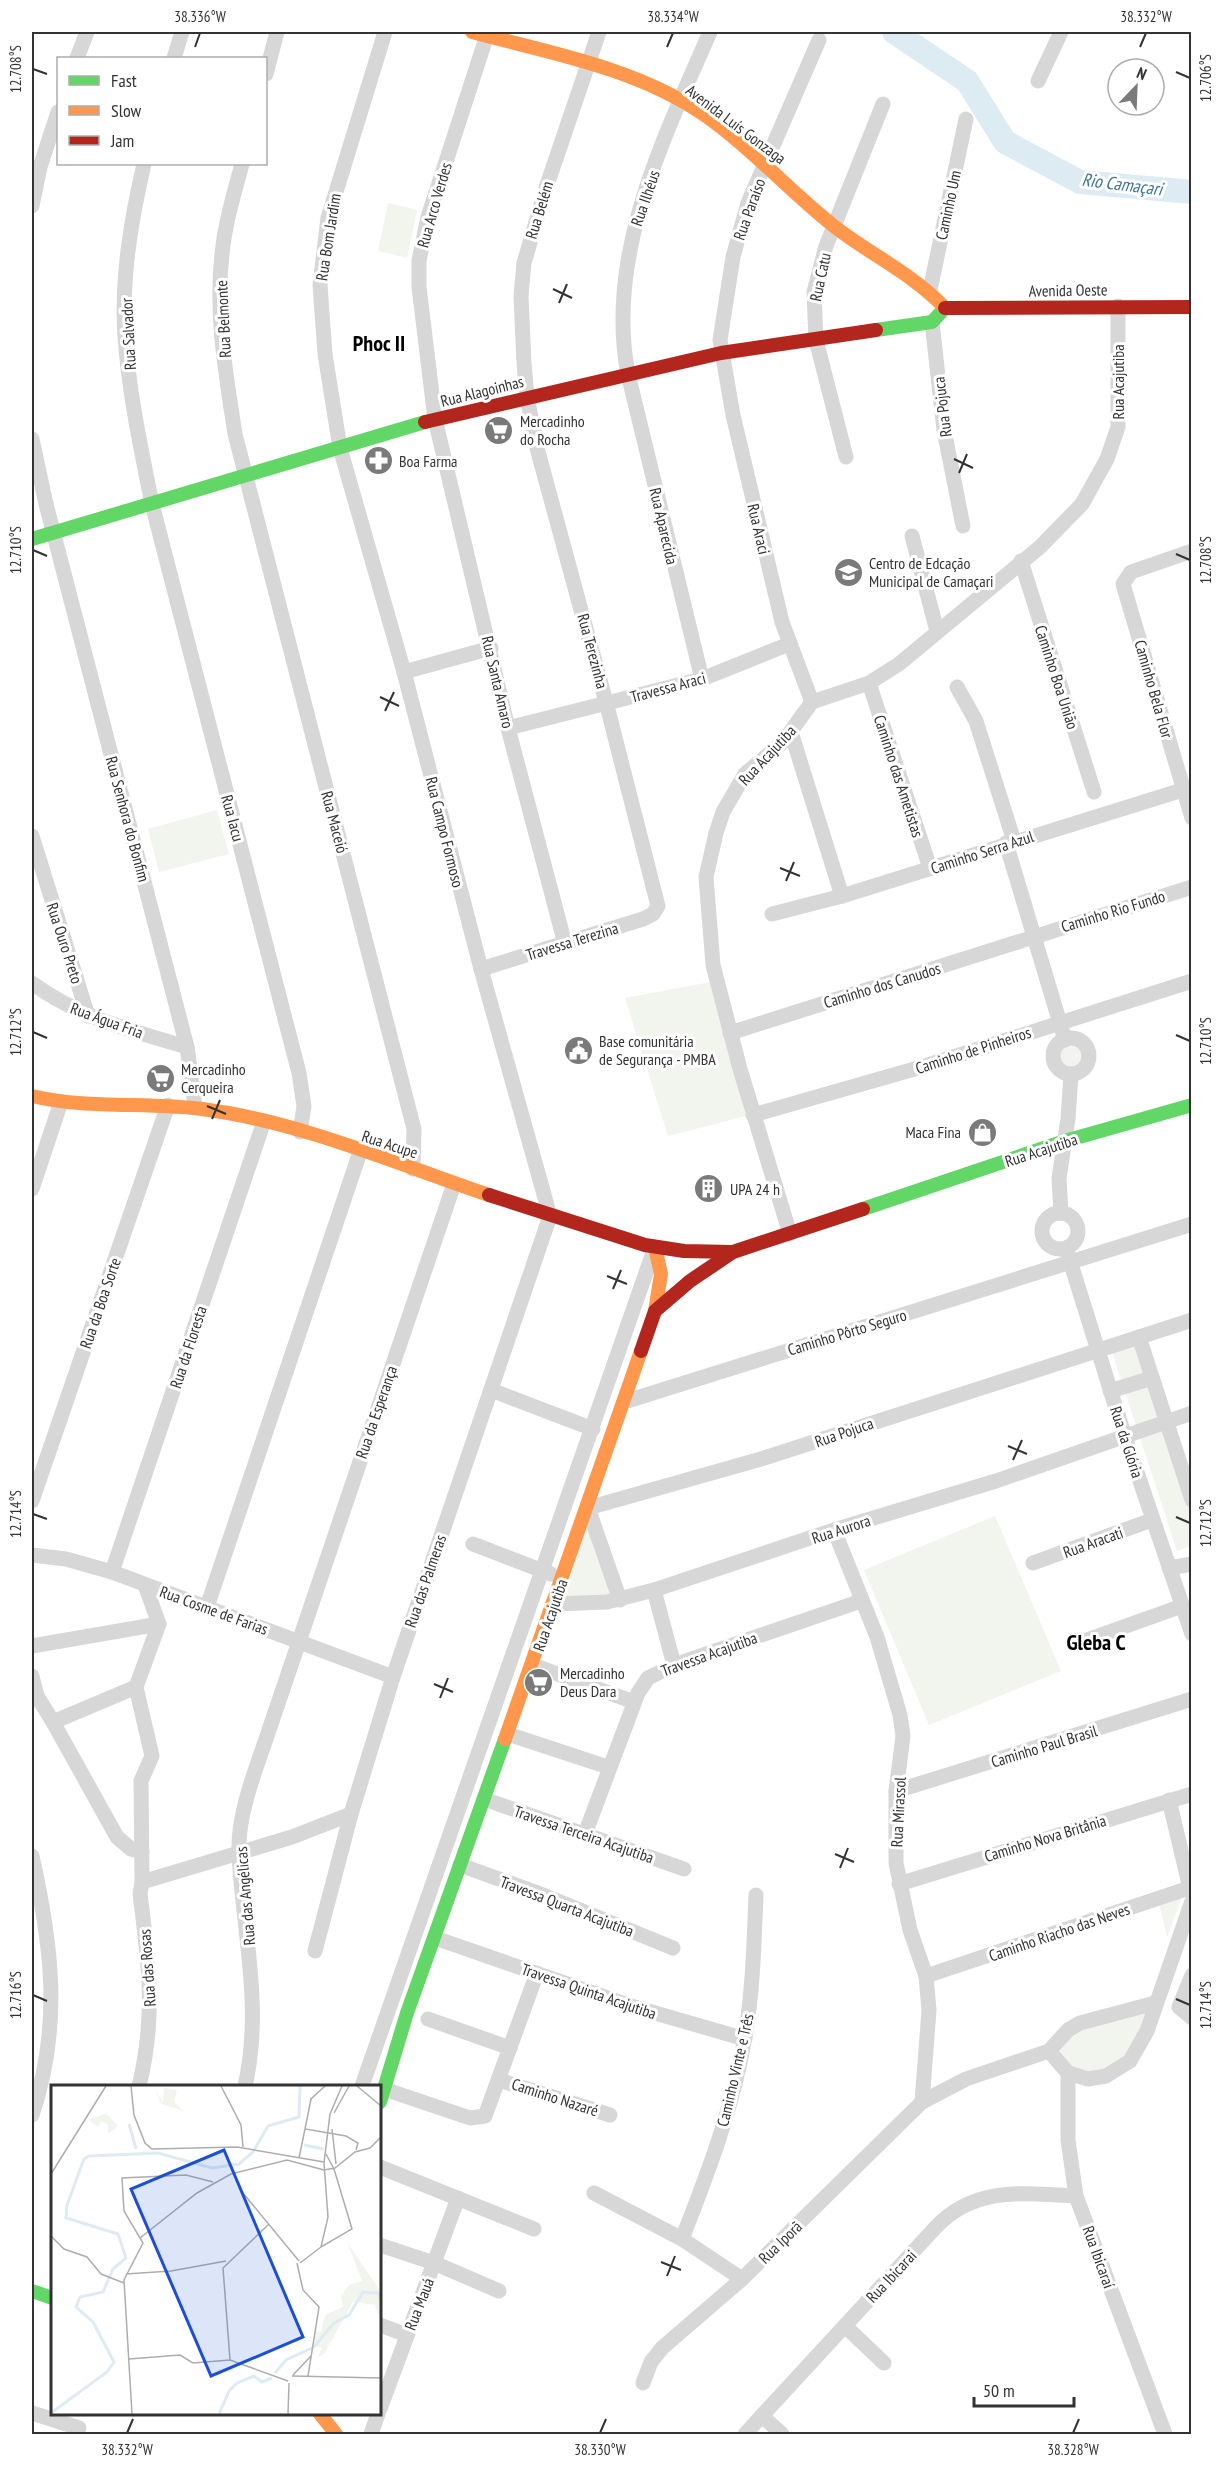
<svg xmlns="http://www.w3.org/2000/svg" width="1223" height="2466" font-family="'PT Sans Narrow',sans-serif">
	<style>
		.green { fill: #f1f5ed }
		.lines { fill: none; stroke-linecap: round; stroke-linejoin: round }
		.river { stroke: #ddebf3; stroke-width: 24 }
		.street { stroke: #d7d7d7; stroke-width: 15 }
		.fast { stroke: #63d668; stroke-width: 14 }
		.slow { stroke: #ff974d; stroke-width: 14 }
		.jam { stroke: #b3261e; stroke-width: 14 }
		.ticks { fill: none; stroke: #333; stroke-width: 2 }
		.labels { text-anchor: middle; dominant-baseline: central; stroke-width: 6; stroke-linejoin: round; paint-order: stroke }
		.street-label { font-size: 16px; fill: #333; stroke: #fff }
		.poi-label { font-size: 16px; fill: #333; stroke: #fff; text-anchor: start }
		.water-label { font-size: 18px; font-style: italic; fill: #3f7597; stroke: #fff }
		.district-label { font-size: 22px; font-weight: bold; fill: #000; stroke: #fff }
		.inset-river { fill: none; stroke: #ddebf3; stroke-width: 3 }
		.inset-road { fill: none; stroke: #adadad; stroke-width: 1.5 }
		.view { fill: #1d4ed8; fill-opacity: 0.15; stroke: #1d4ed8; stroke-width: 3 }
		.inset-edge { fill: none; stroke: #333; stroke-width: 3 }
		.neatline { fill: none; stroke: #333; stroke-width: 2 }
		.ticks-label { font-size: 15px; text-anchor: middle; fill: #333 }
	</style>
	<rect width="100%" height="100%" fill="#fff"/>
	<g class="green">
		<polygon points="388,203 417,210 407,258 378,251"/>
		<polygon points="217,810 229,854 159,872 148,829"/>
		<polygon points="711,982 746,1116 668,1136 625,998"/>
		<circle cx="1071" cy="1054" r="13"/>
		<polygon points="1134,1341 1191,1508 1191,1546 1177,1551 1111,1349"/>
		<polygon points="588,1509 620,1594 554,1603"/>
		<polygon points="995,1516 1061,1671 929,1725 864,1570"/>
		<polygon points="1182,1897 1167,1937 1159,1903"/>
		<polygon points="1159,2000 1133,2056 1105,2071 1062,2076 1055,2060 1068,2031"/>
	</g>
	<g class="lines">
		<polyline class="river" points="894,32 967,81 1005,142 1080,182 1192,192"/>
		<g class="street">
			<polyline points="488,32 428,217 419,261 419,287 435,419 508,728 565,944"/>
			<polyline points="77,58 87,32"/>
			<polyline points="174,58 182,32"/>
			<polyline points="266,74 277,32"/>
			<polyline points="1038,81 1061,32"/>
			<path d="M144,164C131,220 121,279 125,337C129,393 141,449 152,504L299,1073L304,1106L300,1132"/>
			<path d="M242,164C234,194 225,223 222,254C215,314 226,375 235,434L414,1129L413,1169"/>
			<polyline points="32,206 40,167 58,112"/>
			<polyline points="930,290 966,119"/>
			<polyline points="932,322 944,430 963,526"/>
			<polyline points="32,439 46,504 187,1047 195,1106"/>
			<polyline points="846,457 816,340 814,292 826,246 883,104"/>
			<polyline points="912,536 937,631"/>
			<polyline points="1192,551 1131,572 1123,584 1192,818"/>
			<polyline points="1021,561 1094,792"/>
			<polyline points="404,672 491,648"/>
			<path d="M702,679L628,374C605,255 664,138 710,32"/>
			<polyline points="869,683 930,868"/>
			<polyline points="957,687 976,721 1014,841"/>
			<polyline points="812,702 782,622 733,415 720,340 733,257 748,203 819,40"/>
			<polyline points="508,728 702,679 789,644"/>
			<polyline points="791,732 842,896"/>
			<polyline points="32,836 88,1016"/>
			<polyline points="1006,843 1065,1040"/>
			<polyline points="772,914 842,896 1192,787"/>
			<polyline points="481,969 643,919 653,914 658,906 606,702 537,448 527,397 524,363 521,296 524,263 546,188 599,32"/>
			<path d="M32,983C78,1017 132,1031 187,1047"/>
			<polyline points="730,1033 1192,887"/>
			<circle cx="1071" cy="1056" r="18"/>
			<polyline points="753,1115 925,1066 1192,981"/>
			<polyline points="32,1189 60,1105"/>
			<circle cx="1060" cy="1231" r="18"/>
			<polyline points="1061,1213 1059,1178 1068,1119 1071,1074"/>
			<polyline points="790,1234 740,1069 713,965 706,877 716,833 723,812 745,774 783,742 812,702 869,683 899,664 1040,547 1082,504 1107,459 1118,427 1118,306"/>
			<polyline points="1066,1248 1125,1437 1192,1634"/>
			<polyline points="1139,1337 1192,1500"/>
			<polyline points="491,1390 593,1429"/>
			<polyline points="1110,1391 1152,1378"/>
			<polyline points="624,1402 1192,1224"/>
			<polyline points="32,1501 168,1105"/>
			<polyline points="834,1530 877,1637 900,1715 903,1736 896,1791 896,1863 910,1930 926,1976 929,2010 922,2102"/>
			<polyline points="473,1544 551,1574"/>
			<polyline points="32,1555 66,1559 112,1572 393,1677"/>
			<polyline points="1033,1563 1152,1520"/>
			<polyline points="1169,1568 1192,1564"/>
			<polyline points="112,1572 264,1121"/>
			<polyline points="654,1590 674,1665"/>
			<polyline points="620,1600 588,1508 761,1459 1192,1320"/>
			<polyline points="553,1604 607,1602 654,1590 834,1530 996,1481 1192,1413"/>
			<polyline points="207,1607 360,1152"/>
			<polyline points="1084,1641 1182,1606"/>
			<polyline points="32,1646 159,1624"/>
			<polyline points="533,1665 634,1702"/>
			<polyline points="32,1676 37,1696 53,1722"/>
			<polyline points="136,1687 152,1756 141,1781 142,1882"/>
			<polyline points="508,1734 608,1767"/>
			<polyline points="896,1791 1192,1699"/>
			<polyline points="484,1799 684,1869"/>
			<polyline points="1169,1800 1190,1888"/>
			<polyline points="585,1834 638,1693 648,1678 674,1665 861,1601"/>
			<polyline points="142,1852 131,1849 117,1837 53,1722 136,1687 159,1624 145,1585"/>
			<path d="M32,1856C52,1946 62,2026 32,2115"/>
			<polyline points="460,1865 538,1893 673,1948"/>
			<polyline points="899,1884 1192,1794"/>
			<polyline points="435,1938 631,2006 745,2039"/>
			<polyline points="315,1951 351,1814 393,1677 550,1216 481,969 404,672 340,448 325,354 320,285 328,218 385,32"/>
			<polyline points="1192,1975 1179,2007 1192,2018"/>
			<polyline points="926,1976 1192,1887"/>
			<polyline points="428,2019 510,2048"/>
			<polyline points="1049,2051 1068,2073 1088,2079 1106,2076 1130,2061 1147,2031 1192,1901"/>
			<polyline points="1068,2073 1068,2140 1076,2196 1165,2434"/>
			<polyline points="499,2080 610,2115"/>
			<path d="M139,2086C156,2018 149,1963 140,1894L142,1882L292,1837L351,1814"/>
			<path d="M245,2086C263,2008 243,1932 239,1854C237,1817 254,1774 266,1739L454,1184"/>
			<path d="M362,2086C457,1806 559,1528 655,1247"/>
			<polyline points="384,2089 470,2118 485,2116 537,1973"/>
			<polyline points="380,2167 534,2229"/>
			<polyline points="594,2193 682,2239 742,2279"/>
			<path d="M682,2239C708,2173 733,2107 745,2037C753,1990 754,1943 756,1895"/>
			<polyline points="380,2245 434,2263 499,2291"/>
			<polyline points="380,2325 407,2335"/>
			<polyline points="845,2326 884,2363"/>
			<polyline points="643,2383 651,2362 662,2348 742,2279 922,2102 966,2079 1049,2051 1068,2030 1080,2023 1155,2003"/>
			<polyline points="380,2409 458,2198"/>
			<polyline points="32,2413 79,2428"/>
			<polyline points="762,2416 782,2434"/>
			<polyline points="371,2434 378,2414"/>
			<path d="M745,2434L935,2228C974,2186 1024,2193 1076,2196"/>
		</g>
		<g class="fast">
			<polyline points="876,330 932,322 945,308"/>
			<polyline points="32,539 425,422"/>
			<polyline points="863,1209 1065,1141 1192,1105"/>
			<polyline points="380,2102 407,2013 505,1739"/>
			<polyline points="32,2291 52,2298"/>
		</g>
		<g class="slow">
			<path d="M472,32C550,53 636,68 703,114C751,147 789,191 835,227C871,255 913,274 945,308"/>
			<path d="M32,1096C91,1110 150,1101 209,1110C303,1123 400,1165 489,1195"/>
			<polyline points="655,1247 661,1274 655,1311"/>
			<polyline points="505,1739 641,1351"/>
			<polyline points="320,2414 336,2434"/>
		</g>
		<g class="jam">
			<polyline points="945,308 1192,307"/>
			<polyline points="425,422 721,353 876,330"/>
			<polyline points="489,1195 645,1245 684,1251 732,1252"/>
			<polyline points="641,1351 655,1311 690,1281 733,1252 863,1209"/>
		</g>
	</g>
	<path class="ticks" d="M195,47L200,33M667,47L673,33M1140,47L1146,33M33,69L47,74M1176,72L1190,78M553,289L572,298M559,303L567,284M954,459L973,468M959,473L967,454M33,550L47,556M1176,554L1190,560M380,697L399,706M385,711L394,692M780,868L800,876M786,881L794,862M33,1032L47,1038M1176,1035L1190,1041M207,1106L226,1114M212,1119L220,1100M607,1276L627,1284M613,1289L621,1270M1008,1446L1027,1454M1013,1460L1022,1440M33,1514L47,1519M1176,1517L1190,1523M434,1684L453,1692M440,1698L448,1678M835,1854L854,1862M840,1868L848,1848M33,1995L47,2001M1176,1999L1190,2005M661,2262L681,2270M667,2276L675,2256M127,2433L133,2419M600,2433L606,2419M1073,2433L1079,2419"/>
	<defs>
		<symbol id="supermarket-disc" viewBox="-11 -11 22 22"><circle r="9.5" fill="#7a7a7a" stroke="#fff"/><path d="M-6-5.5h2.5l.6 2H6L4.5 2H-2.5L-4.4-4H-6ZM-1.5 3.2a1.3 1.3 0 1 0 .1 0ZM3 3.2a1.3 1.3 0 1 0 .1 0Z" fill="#fff"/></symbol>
		<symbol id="pharmacy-disc" viewBox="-11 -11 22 22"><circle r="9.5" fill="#7a7a7a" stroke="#fff"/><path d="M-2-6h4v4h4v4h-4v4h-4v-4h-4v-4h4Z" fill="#fff"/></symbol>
		<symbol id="school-disc" viewBox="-11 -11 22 22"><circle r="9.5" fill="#7a7a7a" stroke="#fff"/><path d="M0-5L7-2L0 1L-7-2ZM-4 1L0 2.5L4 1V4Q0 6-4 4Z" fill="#fff"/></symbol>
		<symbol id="civic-disc" viewBox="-11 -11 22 22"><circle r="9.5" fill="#7a7a7a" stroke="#fff"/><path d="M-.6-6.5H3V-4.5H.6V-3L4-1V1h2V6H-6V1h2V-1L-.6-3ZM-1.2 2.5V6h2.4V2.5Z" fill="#fff"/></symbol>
		<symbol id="shop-disc" viewBox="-11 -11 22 22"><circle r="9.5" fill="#7a7a7a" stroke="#fff"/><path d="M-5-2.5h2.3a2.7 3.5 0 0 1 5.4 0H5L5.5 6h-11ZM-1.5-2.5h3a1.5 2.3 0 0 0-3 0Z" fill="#fff"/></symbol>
		<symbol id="building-disc" viewBox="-11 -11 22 22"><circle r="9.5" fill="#7a7a7a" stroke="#fff"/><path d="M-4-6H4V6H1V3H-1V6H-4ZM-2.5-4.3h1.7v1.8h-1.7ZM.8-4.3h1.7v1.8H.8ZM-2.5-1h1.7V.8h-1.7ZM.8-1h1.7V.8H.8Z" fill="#fff"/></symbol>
	</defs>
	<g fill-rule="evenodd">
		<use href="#supermarket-disc" x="482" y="414" width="33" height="33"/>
		<use href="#pharmacy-disc" x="362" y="444" width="33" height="33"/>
		<use href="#school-disc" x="832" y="556" width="33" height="33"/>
		<use href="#civic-disc" x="562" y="1034" width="33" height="33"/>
		<use href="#supermarket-disc" x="144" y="1062" width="33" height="33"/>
		<use href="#shop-disc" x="966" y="1116" width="33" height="33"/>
		<use href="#building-disc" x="692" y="1172" width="33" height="33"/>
		<use href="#supermarket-disc" x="522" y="1666" width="33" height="33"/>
	</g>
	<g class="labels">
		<g class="street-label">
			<text transform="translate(736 124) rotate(37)">Avenida Luís Gonzaga</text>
			<text transform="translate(645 198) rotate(-71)">Rua Ilhéus</text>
			<text transform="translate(434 205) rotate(-74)">Rua Arco Verdes</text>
			<text transform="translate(948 205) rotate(-78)">Caminho Um</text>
			<text transform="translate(749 209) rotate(-70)">Rua Paraíso</text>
			<text transform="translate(539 210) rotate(-73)">Rua Belém</text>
			<text transform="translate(328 237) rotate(-81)">Rua Bom Jardim</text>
			<text transform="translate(820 277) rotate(-78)">Rua Catu</text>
			<text transform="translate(1068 290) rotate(-1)">Avenida Oeste</text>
			<text transform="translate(223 319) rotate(-93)">Rua Belmonte</text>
			<text transform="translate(128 334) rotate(-93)">Rua Salvador</text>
			<text transform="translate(1118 382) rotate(-90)">Rua Acajutiba</text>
			<text transform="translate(482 391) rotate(-14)">Rua Alagoinhas</text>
			<text transform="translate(942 407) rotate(-97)">Rua Pojuca</text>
			<text transform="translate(664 526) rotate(77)">Rua Aparecida</text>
			<text transform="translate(759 529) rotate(77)">Rua Araci</text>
			<text transform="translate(593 651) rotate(75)">Rua Terezinha</text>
			<text transform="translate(1057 677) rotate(72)">Caminho Boa União</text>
			<text transform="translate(498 682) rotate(77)">Rua Santa Amaro</text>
			<text transform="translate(668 687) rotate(-15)">Travessa Araci</text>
			<text transform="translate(1154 689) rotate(74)">Caminho Bela Flor</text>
			<text transform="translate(767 755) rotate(-47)">Rua Acajutiba</text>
			<text transform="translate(899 776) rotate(72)">Caminho das Ametistas</text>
			<text transform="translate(233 818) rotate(75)">Rua Iacu</text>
			<text transform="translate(128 819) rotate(75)">Rua Senhora do Bonfim</text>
			<text transform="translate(335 822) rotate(75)">Rua Maceió</text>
			<text transform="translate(445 832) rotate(76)">Rua Campo Formoso</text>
			<text transform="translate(982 852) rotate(-18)">Caminho Serra Azul</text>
			<text transform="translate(1113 911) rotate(-17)">Caminho Rio Fundo</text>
			<text transform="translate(572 941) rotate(-17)">Travessa Terezina</text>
			<text transform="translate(65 943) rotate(72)">Rua Ouro Preto</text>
			<text transform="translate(882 985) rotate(-17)">Caminho dos Canudos</text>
			<text transform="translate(107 1020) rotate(20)">Rua Água Fria</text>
			<text transform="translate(973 1050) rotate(-18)">Caminho de Pinheiros</text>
			<text transform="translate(390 1144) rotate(18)">Rua Acupe</text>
			<text transform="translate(1041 1150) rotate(-18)">Rua Acajutiba</text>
			<text transform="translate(100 1303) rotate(-71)">Rua da Boa Sorte</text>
			<text transform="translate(847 1332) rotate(-17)">Caminho Pôrto Seguro</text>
			<text transform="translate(188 1347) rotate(-72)">Rua da Floresta</text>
			<text transform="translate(376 1412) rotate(-71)">Rua da Esperança</text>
			<text transform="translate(844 1432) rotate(-19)">Rua Pojuca</text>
			<text transform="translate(1127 1442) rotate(72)">Rua da Glória</text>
			<text transform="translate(841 1529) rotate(-18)">Rua Aurora</text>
			<text transform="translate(1093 1542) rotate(-20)">Rua Aracati</text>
			<text transform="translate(425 1581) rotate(-71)">Rua das Palmeras</text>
			<text transform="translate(214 1610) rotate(20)">Rua Cosme de Farias</text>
			<text transform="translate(550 1615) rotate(-71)">Rua Acajutiba</text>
			<text transform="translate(709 1654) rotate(-20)">Travessa Acajutiba</text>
			<text transform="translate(1044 1746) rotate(-17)">Caminho Paul Brasil</text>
			<text transform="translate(898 1812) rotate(-87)">Rua Mirassol</text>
			<text transform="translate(584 1834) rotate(19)">Travessa Terceira Acajutiba</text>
			<text transform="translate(1045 1838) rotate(-17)">Caminho Nova Britânia</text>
			<text transform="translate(245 1896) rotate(-95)">Rua das Angélicas</text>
			<text transform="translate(567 1906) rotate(21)">Travessa Quarta Acajutiba</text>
			<text transform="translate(1059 1932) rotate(-19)">Caminho Riacho das Neves</text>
			<text transform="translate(147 1968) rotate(-94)">Rua das Rosas</text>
			<text transform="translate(589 1991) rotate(19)">Travessa Quinta Acajutiba</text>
			<text transform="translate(735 2070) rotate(-77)">Caminho Vinte e Três</text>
			<text transform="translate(555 2097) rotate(18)">Caminho Nazaré</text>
			<text transform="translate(780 2242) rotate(-44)">Rua Iporã</text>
			<text transform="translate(1099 2257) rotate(70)">Rua Ibicaraí</text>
			<text transform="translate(891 2276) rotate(-47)">Rua Ibicarai</text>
			<text transform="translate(419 2304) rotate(-69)">Rua Mauá</text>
		</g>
		<g class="poi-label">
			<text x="520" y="421">Mercadinho<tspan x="520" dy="18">do Rocha</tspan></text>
			<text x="399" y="461">Boa Farma</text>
			<text x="869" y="563">Centro de Edcação<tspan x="869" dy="18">Municipal de Camaçari</tspan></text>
			<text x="599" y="1041">Base comunitária<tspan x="599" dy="18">de Segurança - PMBA</tspan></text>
			<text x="181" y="1069">Mercadinho<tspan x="181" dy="18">Cerqueira</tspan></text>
			<text x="961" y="1132" text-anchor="end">Maca Fina</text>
			<text x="730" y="1189">UPA 24 h</text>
			<text x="560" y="1673">Mercadinho<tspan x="560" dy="18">Deus Dara</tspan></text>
		</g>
		<g class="water-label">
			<text transform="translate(1122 184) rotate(7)">Rio Camaçari</text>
		</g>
		<g class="district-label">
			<text x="379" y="343">Phoc II</text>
			<text x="1096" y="1642">Gleba C</text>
		</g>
	</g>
	<g transform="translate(51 2085)">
		<rect width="330" height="330" fill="#fff"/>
		<path d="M103,2L112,18L113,3L126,5L123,17L133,26L110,19ZM55,28L67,41L57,49V39L50,36L47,42L38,35ZM296,157L330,207V235L323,220L302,217L273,269L267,272L271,263L263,261L264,246L270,247L274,230L292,222L290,211L298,200L311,196Z" fill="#f1f5ed"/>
		<path class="inset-river" d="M78,39L85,64M253,60L273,64M224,288L235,275L263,262L283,238L298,230L312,207L327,208L330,215M0,328L56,287L63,277L42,237L25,222L29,212L52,207L62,184L75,173L67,149L15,133L16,120L33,74L38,71L107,68L161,83L188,79L202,67L217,41L248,32L249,1M168,329L178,306L186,298L203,291L211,297L221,293"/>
		<path class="inset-road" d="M80,1L83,30L94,58L101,64L186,62L273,77M170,1L190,40L192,62M274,1L260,14L254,44L295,51L307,58L305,65M306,1L330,21M283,28L298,1M281,44L285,79M275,69L283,84L301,144L270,162L277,132L273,78L279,29L291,1M248,73L254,44M273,85L284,83L304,67L319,63L330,52M183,88L192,108L248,176M0,89L55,1M0,151L13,164L36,172L50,189L73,198M89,153L146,108L180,89L236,75L273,85M246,178L252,205L268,222L257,291M249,178L270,162M75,189L120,186L175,176M78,274L129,270L142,278L179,275L237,296M179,275L172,183L218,139M242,290L260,271M241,291L330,293M81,329L73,195L92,158L73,126L71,93L135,90L162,97M237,329L238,298"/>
		<path class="view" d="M173,65L252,252L160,291L80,104Z"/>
		<rect width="330" height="330" class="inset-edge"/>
	</g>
	<rect width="1223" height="2466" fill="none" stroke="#ffffff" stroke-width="66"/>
	<rect x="57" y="57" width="210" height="108" fill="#ffffff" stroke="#adadad" stroke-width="1.5"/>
	<rect x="69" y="76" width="30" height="9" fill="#63d668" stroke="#adadad" stroke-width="1.5"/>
	<text x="111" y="87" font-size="18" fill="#333333">Fast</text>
	<rect x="69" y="106" width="30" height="9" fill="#ff974d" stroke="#adadad" stroke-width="1.5"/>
	<text x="111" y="117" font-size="18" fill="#333333">Slow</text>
	<rect x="69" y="136" width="30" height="9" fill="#b3261e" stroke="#adadad" stroke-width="1.5"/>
	<text x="111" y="147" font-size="18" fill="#333333">Jam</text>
	<g transform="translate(1136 87) rotate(23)"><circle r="28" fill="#ffffff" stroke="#adadad" stroke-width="1.5"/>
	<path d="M0-4.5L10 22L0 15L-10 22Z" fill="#7a7a7a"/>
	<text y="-9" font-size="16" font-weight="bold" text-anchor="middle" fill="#333333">N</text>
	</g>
	<path d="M974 2397v9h100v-9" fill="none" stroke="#333333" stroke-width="3"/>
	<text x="983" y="2397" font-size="18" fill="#333333" stroke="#ffffff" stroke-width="4.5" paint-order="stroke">50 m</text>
	<rect x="33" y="33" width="1157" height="2400" class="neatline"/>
	<g class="ticks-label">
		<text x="200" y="22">38.336°W</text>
		<text x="673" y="22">38.334°W</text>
		<text x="1146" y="22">38.332°W</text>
		<text transform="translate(16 69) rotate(-90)" y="5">12.708°S</text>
		<text transform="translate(1206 78) rotate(-90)" y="5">12.706°S</text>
		<text transform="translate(16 550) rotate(-90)" y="5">12.710°S</text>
		<text transform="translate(1206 560) rotate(-90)" y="5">12.708°S</text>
		<text transform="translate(16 1032) rotate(-90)" y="5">12.712°S</text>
		<text transform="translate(1206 1041) rotate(-90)" y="5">12.710°S</text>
		<text transform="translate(16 1514) rotate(-90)" y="5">12.714°S</text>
		<text transform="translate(1206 1523) rotate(-90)" y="5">12.712°S</text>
		<text transform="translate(16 1995) rotate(-90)" y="5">12.716°S</text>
		<text transform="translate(1206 2005) rotate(-90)" y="5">12.714°S</text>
		<text x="127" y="2455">38.332°W</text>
		<text x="600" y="2455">38.330°W</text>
		<text x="1073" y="2455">38.328°W</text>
	</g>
</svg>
